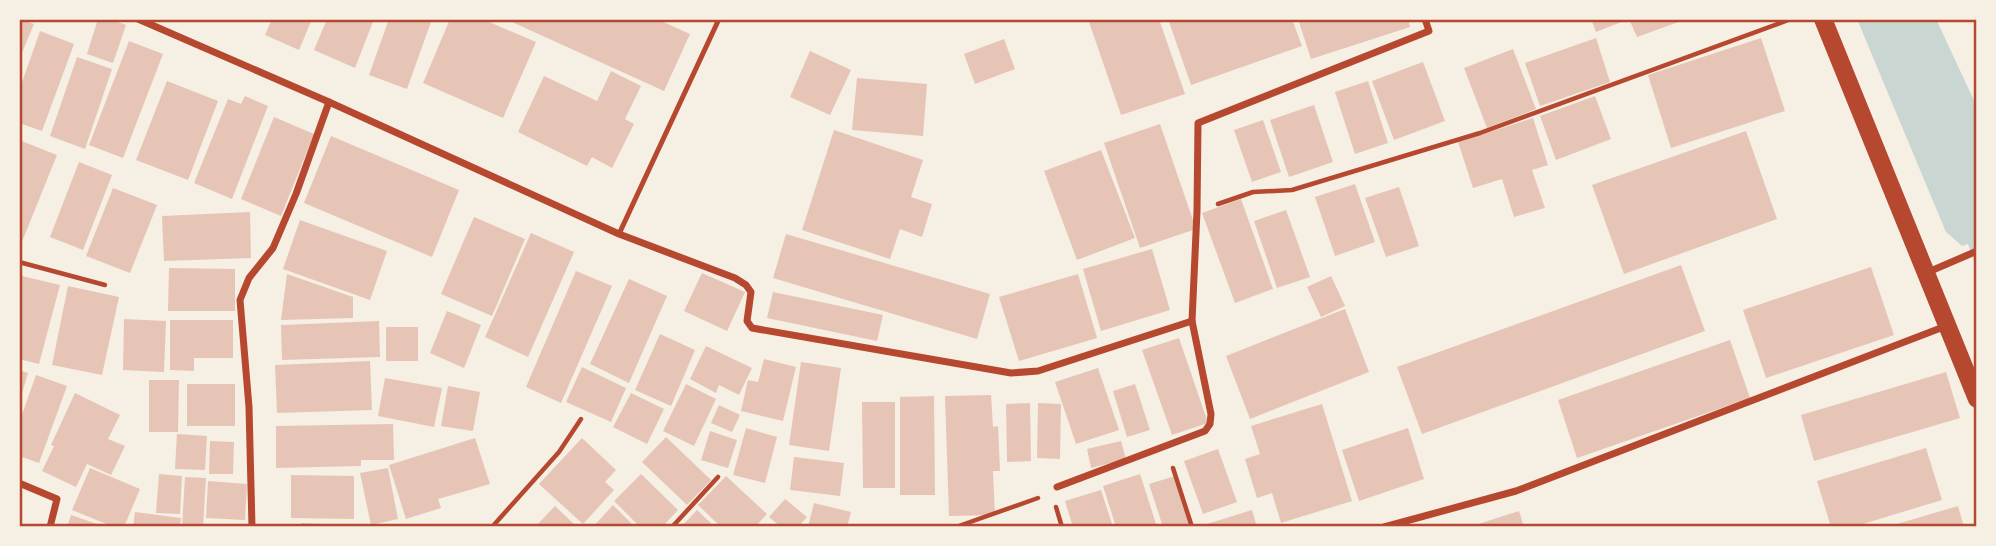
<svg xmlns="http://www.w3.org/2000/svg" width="1996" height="546" font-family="Lato,sans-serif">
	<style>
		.water { fill: #c9d6d2 }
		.building { fill: #e6c5b7 }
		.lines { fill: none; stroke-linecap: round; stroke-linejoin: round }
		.path { stroke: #b5482f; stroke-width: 4.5 }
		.service { stroke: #b5482f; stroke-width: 5 }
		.minor { stroke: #b5482f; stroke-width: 7 }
		.primary { stroke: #b5482f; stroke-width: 18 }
		.neatline { fill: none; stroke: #b5482f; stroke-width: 2.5 }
	</style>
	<rect width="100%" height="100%" fill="#f6efe4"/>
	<polygon class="water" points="1857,19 1936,19 1977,107 1977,269 1968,244 1962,246 1946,232"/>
	<g class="building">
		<polygon points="19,19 34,24 19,60"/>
		<polygon points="98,19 109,19 126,25 113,63 87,54"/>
		<polygon points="272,19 312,19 299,50 265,35"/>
		<polygon points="327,19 374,19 355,68 314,50"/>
		<polygon points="389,19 432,19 407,89 369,75"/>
		<polygon points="450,19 482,19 536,42 503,118 423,83"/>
		<polygon points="513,19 657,19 690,34 664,91 512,22"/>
		<polygon points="1088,19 1159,19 1185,94 1121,115"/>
		<polygon points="1168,19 1292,19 1302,46 1191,85"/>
		<polygon points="1298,19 1408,19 1410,27 1311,59"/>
		<polygon points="1591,19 1629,19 1596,32"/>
		<polygon points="1629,19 1684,19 1684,20 1637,37"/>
		<polygon points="40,31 74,44 42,131 19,123 19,91"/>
		<polygon points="1596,38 1610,82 1540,106 1525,63"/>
		<polygon points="1761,38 1785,111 1671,148 1648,75"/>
		<polygon points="1004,39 1015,69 975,84 964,54"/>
		<polygon points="129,41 163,54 123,158 89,145"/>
		<polygon points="1513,49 1536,109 1487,128 1464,68"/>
		<polygon points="810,51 851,70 830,115 790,97"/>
		<polygon points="77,57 112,69 85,149 50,136"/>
		<polygon points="1423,62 1445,121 1394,140 1372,81"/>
		<polygon points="611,71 641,86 625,119 634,124 612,168 592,157 587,166 518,132 544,76 597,101"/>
		<polygon points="857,78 927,84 923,136 852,130"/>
		<polygon points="167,81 218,101 188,180 136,160"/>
		<polygon points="1368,81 1388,143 1355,154 1335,92"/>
		<polygon points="245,96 268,106 232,199 194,183 228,99 241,104"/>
		<polygon points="1595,96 1611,139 1556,160 1540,116"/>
		<polygon points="1314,105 1333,162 1289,177 1270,120"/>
		<polygon points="274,117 314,134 281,216 241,199"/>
		<polygon points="1533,118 1548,165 1532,170 1545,208 1514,217 1502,179 1473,188 1458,142"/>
		<polygon points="1263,120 1281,172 1252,182 1234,130"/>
		<polygon points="1160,124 1196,229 1140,248 1104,143"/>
		<polygon points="834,130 923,160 911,197 932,204 922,237 900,229 890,259 802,230"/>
		<polygon points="1746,131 1777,219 1624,274 1592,185"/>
		<polygon points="331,136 459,190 432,257 304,203"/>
		<polygon points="19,140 57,155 19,249"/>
		<polygon points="1101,150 1135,238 1077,260 1044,171"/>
		<polygon points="79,162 112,175 83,250 50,237"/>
		<polygon points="1355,184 1375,242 1335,256 1315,197"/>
		<polygon points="1399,187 1419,246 1386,257 1365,198"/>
		<polygon points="113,188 157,205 130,273 86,256"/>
		<polygon points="1241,199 1273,289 1235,303 1202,213"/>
		<polygon points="1286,210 1310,277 1277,288 1254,221"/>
		<polygon points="250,212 251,258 164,261 162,216"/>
		<polygon points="474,217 525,239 492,316 441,294"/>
		<polygon points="300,220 387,251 370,300 283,269"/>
		<polygon points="531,233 574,252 528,357 485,337"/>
		<polygon points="786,234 990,294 977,339 773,278"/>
		<polygon points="1152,249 1170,310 1101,331 1083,269"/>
		<polygon points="1681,265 1705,331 1422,434 1397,367"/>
		<polygon points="1871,267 1894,335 1766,378 1743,310"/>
		<polygon points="169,268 235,269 235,311 168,311"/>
		<polygon points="576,271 612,286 561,403 526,387"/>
		<polygon points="702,273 745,292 727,331 684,311"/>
		<polygon points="287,274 353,297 353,318 281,320"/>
		<polygon points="1078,274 1097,338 1019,361 999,297"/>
		<polygon points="22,276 60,285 39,364 19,359 19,288"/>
		<polygon points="1331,276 1345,306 1321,317 1307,287"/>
		<polygon points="629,279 667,296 629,383 590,364"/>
		<polygon points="68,286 119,297 102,375 52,365"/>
		<polygon points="773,292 883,315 877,341 767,318"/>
		<polygon points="1345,309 1369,372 1250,419 1226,356"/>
		<polygon points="447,311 481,325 464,368 430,353"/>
		<polygon points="124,319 166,321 164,372 123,370"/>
		<polygon points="170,320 233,320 233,358 194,358 194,371 170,370"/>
		<polygon points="379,321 380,357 282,360 281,325"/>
		<rect x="386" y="327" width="32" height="34"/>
		<polygon points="660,334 695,350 671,406 635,390"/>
		<polygon points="1179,338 1208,423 1172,435 1142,350"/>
		<polygon points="1730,340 1750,398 1577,458 1558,400"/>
		<polygon points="706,346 752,368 739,395 719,385 716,393 690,379"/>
		<polygon points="764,359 796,367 783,421 741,411 748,380 758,382"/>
		<polygon points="370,361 372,410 277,413 275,365"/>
		<polygon points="801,362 841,368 829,451 789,445"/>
		<polygon points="582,367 626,388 611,422 566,402"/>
		<polygon points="1098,368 1119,430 1076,444 1055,382"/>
		<polygon points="19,370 28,373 20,400 19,400"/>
		<polygon points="1946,372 1960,418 1814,461 1801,415"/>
		<polygon points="36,375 67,386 39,463 19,456 19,423"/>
		<polygon points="385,378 442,388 434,427 378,416"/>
		<polygon points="149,380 179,380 178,432 149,432"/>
		<rect x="187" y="384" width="48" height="42"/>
		<polygon points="686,384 716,399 694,446 663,431"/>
		<polygon points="1135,384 1150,430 1127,437 1113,391"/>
		<polygon points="448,386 480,392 473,431 441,426"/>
		<polygon points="75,393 120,415 108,439 125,446 111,475 87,464 76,487 42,471 54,446 51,445"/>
		<polygon points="631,393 664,409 647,444 613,427"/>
		<polygon points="991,395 993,427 998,426 1000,471 993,471 995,515 949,516 945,396"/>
		<polygon points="934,396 935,495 900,495 900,397"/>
		<polygon points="862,402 895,402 895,488 863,488"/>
		<polygon points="1030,403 1031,461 1007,462 1006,404"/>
		<polygon points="1038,403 1061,404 1060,459 1037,458"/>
		<polygon points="1322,404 1352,501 1281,523 1272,493 1257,498 1245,459 1260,454 1251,426"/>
		<polygon points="719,405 740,415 732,432 711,423"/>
		<polygon points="393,424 394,460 361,460 361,466 276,468 276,426"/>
		<polygon points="746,428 777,437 765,483 733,475"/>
		<polygon points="1408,428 1424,479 1359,501 1342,450"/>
		<polygon points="710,431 737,440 728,468 701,460"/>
		<polygon points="177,434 207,436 205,470 175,469"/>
		<polygon points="666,437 711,480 687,505 642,462"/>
		<polygon points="475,438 490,484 438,499 441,508 406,519 389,465"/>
		<polygon points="582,438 616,470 605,482 614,490 583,524 539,484"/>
		<polygon points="210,441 234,442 233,474 209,474"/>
		<polygon points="1121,441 1126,459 1091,468 1087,449"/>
		<polygon points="1926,448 1942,500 1853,527 1831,527 1817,481"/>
		<polygon points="1218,449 1237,502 1203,514 1184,461"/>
		<polygon points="794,457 844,463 840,496 790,490"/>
		<polygon points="90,468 140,489 124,527 114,527 72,510"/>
		<polygon points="388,468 398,519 371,525 360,473"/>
		<polygon points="159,474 182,476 180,514 156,513"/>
		<polygon points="641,474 678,510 662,527 640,527 614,501"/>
		<polygon points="1140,474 1157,527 1116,527 1103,486"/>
		<polygon points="291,475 354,476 354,519 291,518"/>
		<polygon points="726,476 767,514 755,527 721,527 698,505"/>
		<polygon points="1175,476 1192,527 1163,527 1149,484"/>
		<polygon points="185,477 206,478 203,527 182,527"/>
		<polygon points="208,481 247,484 245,520 206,518"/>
		<polygon points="1101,490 1113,527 1073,527 1065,501"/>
		<polygon points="785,499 807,517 798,527 781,527 769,517"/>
		<polygon points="814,503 851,512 847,527 808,527"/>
		<polygon points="613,505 635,527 593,527"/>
		<polygon points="555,506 577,527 535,527"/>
		<polygon points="1958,506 1964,527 1890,527 1890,526"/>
		<polygon points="697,510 715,527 681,527"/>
		<polygon points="1252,510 1257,527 1208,527 1207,524"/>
		<polygon points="1519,511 1524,527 1473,527 1472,526"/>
		<polygon points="135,512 181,518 180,527 133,527"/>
		<polygon points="71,515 103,526 103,527 67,527"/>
		<polygon points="301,523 347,525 347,527 301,527"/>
	</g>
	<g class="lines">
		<g class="path">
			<polyline points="1218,204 1253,192 1292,190 1480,133 1791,19"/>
			<polyline points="19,262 105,285"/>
			<polyline points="1173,468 1192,527"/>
			<polyline points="1056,507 1062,527"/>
			<polyline points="492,527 559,452 581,419"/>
			<polyline points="672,527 718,477"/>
			<polyline points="956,527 1038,498"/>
		</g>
		<polyline class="service" points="619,234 719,19"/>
		<g class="minor">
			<polyline points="138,19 329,102 619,234 735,278 746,285 751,292 747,321 752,328 1011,373 1038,371 1192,321"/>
			<polyline points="1926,273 1977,251"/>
			<polyline points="19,483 57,499 50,527"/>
			<polyline points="1057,487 1205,431 1210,424 1211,414 1192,321 1197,211 1198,123 1429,31 1425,19"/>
			<polyline points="252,527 249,407 240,300 249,278 273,248 296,194 329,102"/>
			<polyline points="1384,527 1516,491 1946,326"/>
		</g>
		<polyline class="primary" points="1823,19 1977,399"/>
	</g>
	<rect width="1996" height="546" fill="none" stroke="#f6efe4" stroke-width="42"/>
	<rect x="21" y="21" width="1954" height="504" class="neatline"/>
</svg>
